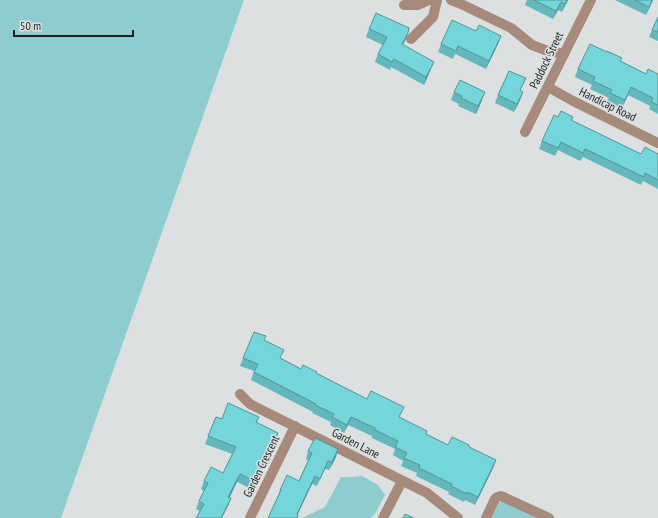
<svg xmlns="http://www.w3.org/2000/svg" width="658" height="518" font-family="'PT Sans Narrow',sans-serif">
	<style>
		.green { fill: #8ecccf }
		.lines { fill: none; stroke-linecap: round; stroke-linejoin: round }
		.minor { stroke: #a88a7c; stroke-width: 10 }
		.wall { fill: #64b8bc }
		.shaded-wall { fill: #519699 }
		.building { fill: #74d6db; stroke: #519699 }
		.labels { text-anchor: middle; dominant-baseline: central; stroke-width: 3; stroke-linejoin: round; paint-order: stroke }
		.street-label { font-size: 12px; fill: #1d1e1e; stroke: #dce0e0 }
	</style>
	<rect width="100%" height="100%" fill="#dce0e0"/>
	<g class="green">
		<polygon points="0,0 244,0 61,518 0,518"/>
		<polygon points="362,476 378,485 385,495 376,512 371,518 302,518 325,507 341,477 351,477"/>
		<polygon points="502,501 538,518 492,518 499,503"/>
	</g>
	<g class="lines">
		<g class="minor">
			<polyline points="451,0 459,3 511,28 532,45 545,50 564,54"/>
			<polyline points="404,5 418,5 429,0"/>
			<polyline points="411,39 433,17 437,0"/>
			<polyline points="548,87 573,101 658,143"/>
			<polyline points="525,132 591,0"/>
			<polyline points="240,394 250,404 427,493 458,518"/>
			<polyline points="250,518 295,426"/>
			<polyline points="383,518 402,481"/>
			<polyline points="486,518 495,499 497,497 501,496 549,518"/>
		</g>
	</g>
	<g class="wall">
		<polygon points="527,0 568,0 562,12 558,10 553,19 525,5"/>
		<polygon points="615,0 653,0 646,15"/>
		<polygon points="658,17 658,41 649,37"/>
		<polygon points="369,29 408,33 403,45 431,69 424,85 391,67 390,70 375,62 378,54 383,45 366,37"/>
		<polygon points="476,31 501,36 498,44 486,69 455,54 453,59 438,52 441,44"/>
		<polygon points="621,61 646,74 658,74 658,114 649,109 650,106 628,95 622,108 607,101 609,98 590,89 592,85 575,77 578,69"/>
		<polygon points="526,78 520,91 523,92 520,100 514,112 495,103 498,95"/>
		<polygon points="454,92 482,100 476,114 458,106 459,104 451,100"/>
		<polygon points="558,117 573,117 572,121 641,154 658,154 658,189 643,181 641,185 583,157 580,161 558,150 555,156 539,149 542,141"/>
		<polygon points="264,340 281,358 301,369 316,373 400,417 426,434 448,445 469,447 496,460 493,468 475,505 465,500 464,502 448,494 449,492 416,476 417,473 401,466 403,461 393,455 395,449 372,438 372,436 348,425 344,433 330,425 331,422 312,413 313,412 251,380 254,371 240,366 243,358"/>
		<polygon points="216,417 222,419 259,417 257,422 276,441 251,489 237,482 229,497 231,498 228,506 200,511 196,509 199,501 204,491 201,489 204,481 223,473 232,454 205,444"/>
		<polygon points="308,451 336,457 329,470 325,469 317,486 312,484 297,515 298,515 297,518 268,518 278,498 280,490 299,481 308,460 306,459"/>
	</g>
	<g class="shaded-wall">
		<polygon points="567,0 568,0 562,12 565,4"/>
		<polygon points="652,0 653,0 646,15 649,7"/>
		<polygon points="561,2 558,10 553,19 556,11"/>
		<polygon points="408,33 405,41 399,52 402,44"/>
		<polygon points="501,36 498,44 486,69 489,61"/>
		<polygon points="434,62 431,69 424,85 426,77"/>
		<polygon points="631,87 628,95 622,108 625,100"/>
		<polygon points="485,92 482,100 476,114 478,106"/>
		<polygon points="523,92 520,100 514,112 517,104"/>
		<polygon points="351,417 348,425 344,433 347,425"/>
		<polygon points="278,433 276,441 251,489 254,481"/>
		<polygon points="338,449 336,457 329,470 332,462"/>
		<polygon points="496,460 493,468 475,505 478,497"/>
		<polygon points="240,474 237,482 226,505 228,497"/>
		<polygon points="315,476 312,484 296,518 297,514"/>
		<polygon points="231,498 228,506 222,518 221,518"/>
	</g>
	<g class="building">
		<polygon points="534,0 567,0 565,4 561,2 556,11"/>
		<polygon points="635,0 652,0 649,7"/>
		<polygon points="376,13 409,28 408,33 402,44 434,62 426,77 394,59 392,62 378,54 387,37 369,29"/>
		<polygon points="658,17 658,32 652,30"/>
		<polygon points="452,20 476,31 479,25 501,36 489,61 458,46 456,51 441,44"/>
		<polygon points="590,44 607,52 607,51 622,58 620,61 646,74 648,69 658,74 658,105 651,102 653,98 631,87 625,100 610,93 612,90 593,81 595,77 578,69"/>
		<polygon points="509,71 526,78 520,90 523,92 517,104 498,95"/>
		<polygon points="460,80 485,92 478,106 461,98 462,96 454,92"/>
		<polygon points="561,111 573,117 571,120 641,154 645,147 658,154 658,180 645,173 644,177 585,149 583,153 561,142 558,148 542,141 554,115 558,117"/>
		<polygon points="254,332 266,336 264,340 284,350 280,358 301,369 303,365 317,372 316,373 367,399 371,391 404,407 399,417 427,431 426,434 448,445 452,437 469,445 469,447 496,460 478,497 467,492 467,494 451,486 452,484 419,468 420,465 404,458 407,453 395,447 398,441 375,430 375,428 351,417 347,425 332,417 334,414 315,405 316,404 254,372 258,364 243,358"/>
		<polygon points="228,403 259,417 256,422 278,433 254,481 240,474 228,497 231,498 221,518 196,518 204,504 199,501 208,483 204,481 211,467 223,473 236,447 208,436 216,417 222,419"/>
		<polygon points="315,438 338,449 332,462 328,461 320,479 315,476 297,514 298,515 297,518 268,518 281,490 280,490 287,475 299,481 312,453 308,451"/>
		<polygon points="405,514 414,518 403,518"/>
	</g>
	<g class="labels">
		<g class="street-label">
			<text transform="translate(546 60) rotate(-64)">Paddock Street</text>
			<text transform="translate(608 104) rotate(26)">Handicap Road</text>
			<text transform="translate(356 443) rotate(27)">Garden Lane</text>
			<text transform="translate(261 466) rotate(-64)">Garden Crescent</text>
		</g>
	</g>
	<path d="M14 30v6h119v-6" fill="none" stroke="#1d1e1e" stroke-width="2"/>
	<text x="20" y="30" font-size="12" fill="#1d1e1e" stroke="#dce0e0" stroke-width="3" paint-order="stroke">50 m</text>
</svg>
